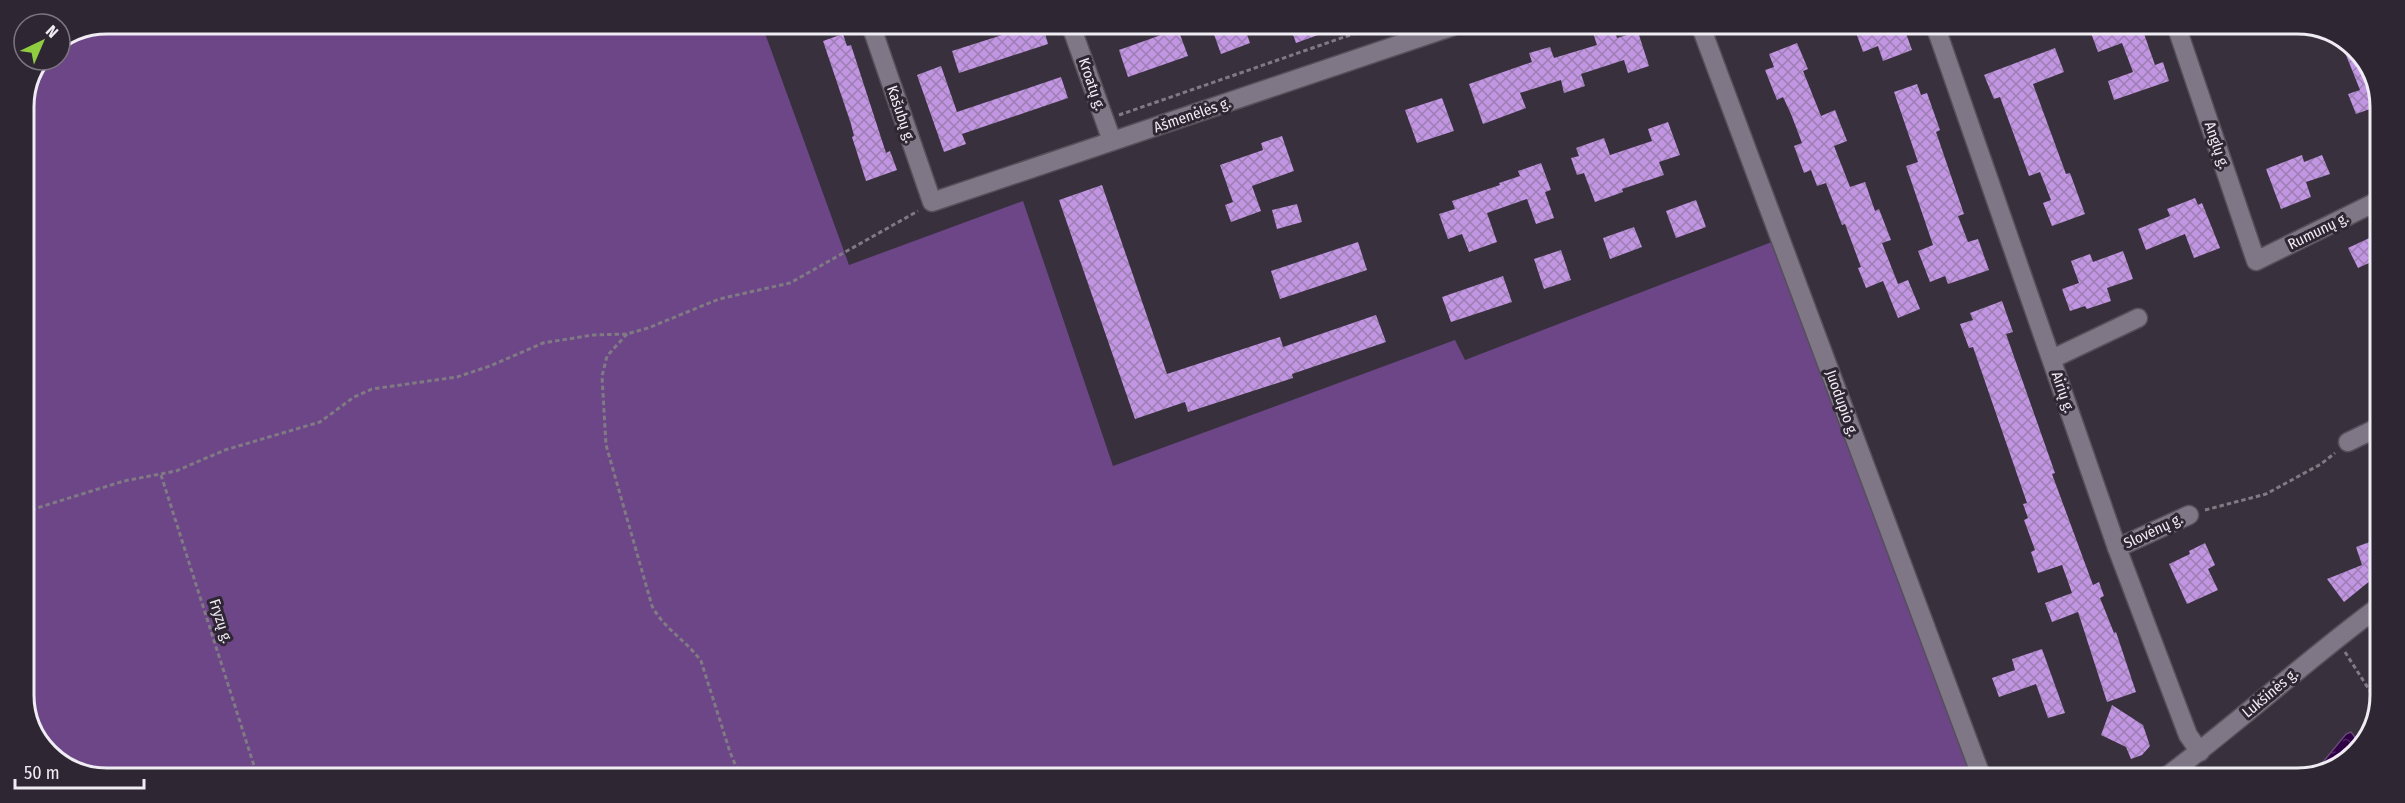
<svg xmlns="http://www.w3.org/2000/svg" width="2405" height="803" font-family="'Fira Sans Condensed',sans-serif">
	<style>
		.green { fill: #6c4687 }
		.water { fill: url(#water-ripples); stroke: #684779; stroke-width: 1.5 }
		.building { fill: url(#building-cross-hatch) }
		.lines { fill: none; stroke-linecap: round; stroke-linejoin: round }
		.street-casing { stroke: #55505a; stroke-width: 21 }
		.path { stroke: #807a84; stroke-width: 3; stroke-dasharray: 4.5 3; stroke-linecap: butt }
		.street { stroke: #7f7785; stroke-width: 18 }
		.labels { text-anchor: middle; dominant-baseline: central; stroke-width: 6; stroke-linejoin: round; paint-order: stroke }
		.street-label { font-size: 15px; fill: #f0ecf4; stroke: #2e2733 }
		.rim { fill: none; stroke: #f0ecf4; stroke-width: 3 }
	</style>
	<defs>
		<pattern id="water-ripples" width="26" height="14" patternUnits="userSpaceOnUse" patternTransform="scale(1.5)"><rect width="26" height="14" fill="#2e0044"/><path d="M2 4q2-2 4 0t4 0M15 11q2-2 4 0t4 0" fill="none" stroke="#4d2560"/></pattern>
		<pattern id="building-cross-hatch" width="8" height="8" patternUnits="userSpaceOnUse" patternTransform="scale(1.5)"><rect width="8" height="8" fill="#c195e1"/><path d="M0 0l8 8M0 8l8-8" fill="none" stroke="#9d7eb3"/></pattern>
	</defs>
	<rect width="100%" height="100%" fill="#38313d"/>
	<polygon class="green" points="108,24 762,25 849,265 1023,201 1113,466 1455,340 1465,360 1777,240 1975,778 81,775 42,746 24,701 24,103 44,60 60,60 60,44"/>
	<polygon class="water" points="2351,732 2360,744 2348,762 2314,773 2346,734"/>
	<g class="building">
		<polygon points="1031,26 1043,26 1048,44 959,73 952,51"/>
		<polygon points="1211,26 1244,26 1250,43 1221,54"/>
		<polygon points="1290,26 1337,26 1337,28 1296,43"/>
		<polygon points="1613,27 1617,38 1638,32 1649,66 1628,73 1624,60 1581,74 1585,86 1564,93 1561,80 1520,93 1526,108 1483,124 1469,84 1532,62 1529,53 1550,47 1554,58 1597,45 1593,33"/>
		<polygon points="1854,27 1904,28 1912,50 1883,61 1878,46 1863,52"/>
		<polygon points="2105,28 2142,28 2155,65 2163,62 2169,81 2114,100 2108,81 2133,72 2122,43 2098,52 2091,33"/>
		<polygon points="1178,29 1188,56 1128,77 1119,50"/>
		<polygon points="843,34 847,46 851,45 886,153 890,151 897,170 866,181 852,137 854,136 851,124 823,41"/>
		<polygon points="2340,40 2363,57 2381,105 2356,114 2348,94 2360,90"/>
		<polygon points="1797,43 1808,69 1803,71 1821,116 1835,110 1847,141 1834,146 1850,187 1865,182 1875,211 1879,209 1891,240 1882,243 1898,284 1908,280 1920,309 1898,318 1883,281 1866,288 1858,268 1861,267 1845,224 1842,225 1826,183 1817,186 1811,170 1804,173 1794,146 1802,143 1791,114 1783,97 1777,100 1765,70 1774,67 1769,54"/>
		<polygon points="2055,48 2064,72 2033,84 2066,174 2070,173 2085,214 2052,226 2043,203 2051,200 2040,172 2029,176 2000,97 1994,99 1984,75"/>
		<polygon points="941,66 957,112 1061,77 1068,98 962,134 966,144 944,152 917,75"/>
		<polygon points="1917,84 1921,95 1927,93 1940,130 1936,132 1964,214 1958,216 1968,242 1978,239 1989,270 1948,284 1945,276 1930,282 1918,251 1933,245 1906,166 1918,162 1894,92"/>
		<polygon points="1442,98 1454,131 1417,143 1405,110"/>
		<polygon points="1668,122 1680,155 1659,162 1664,175 1622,189 1623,192 1595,202 1584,173 1577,175 1571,158 1579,156 1576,148 1604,138 1610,155 1652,141 1648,129"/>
		<polygon points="1282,136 1294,171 1252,186 1261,211 1231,222 1225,205 1233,202 1220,165 1263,150 1261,143"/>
		<polygon points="2302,155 2304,162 2322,155 2330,174 2306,182 2311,197 2281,209 2266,169"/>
		<polygon points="1541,163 1551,190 1545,192 1554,218 1536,224 1527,199 1487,213 1497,242 1469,252 1462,234 1448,239 1439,214 1455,209 1452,201 1500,185 1499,183 1520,176 1518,171"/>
		<polygon points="1102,185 1167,374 1280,337 1283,347 1376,315 1386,342 1292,374 1293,378 1188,412 1185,402 1135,419 1059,200"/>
		<polygon points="2195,198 2198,205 2202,203 2220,248 2194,258 2185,234 2146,250 2138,229 2170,216 2167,209"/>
		<polygon points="1696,200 1706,227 1676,238 1666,211"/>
		<polygon points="1297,204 1302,222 1277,229 1272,210"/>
		<polygon points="1634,227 1642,247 1610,259 1603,238"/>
		<polygon points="2380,233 2380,258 2358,268 2348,248"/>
		<polygon points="1358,242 1367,270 1280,299 1271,271"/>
		<polygon points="1561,250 1571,280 1544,289 1534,259"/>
		<polygon points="2123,251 2133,279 2107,288 2111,301 2087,309 2085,306 2070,311 2062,289 2079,283 2071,261 2090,254 2093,262"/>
		<polygon points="1503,276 1512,302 1451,322 1442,297"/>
		<polygon points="2002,301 2013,332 2006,334 2055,473 2052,474 2093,585 2099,582 2104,596 2100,598 2114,633 2116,632 2136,692 2107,702 2078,612 2052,622 2045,603 2072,593 2062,565 2038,573 2031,552 2035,550 2024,520 2028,518 2023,504 2027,503 1973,347 1969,348 1960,324 1973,320 1970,313"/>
		<polygon points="2375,540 2378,547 2378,574 2370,576 2371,580 2344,602 2327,579 2362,565 2356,547"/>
		<polygon points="2205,543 2215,565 2208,569 2218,590 2187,604 2169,564 2190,554 2189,551"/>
		<polygon points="2042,649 2065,713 2048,718 2036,684 1999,697 1992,678 2015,670 2012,659"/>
		<polygon points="2112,705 2143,725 2150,746 2142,755 2131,759 2126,747 2101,735"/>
	</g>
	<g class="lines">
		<defs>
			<g id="street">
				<polyline points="871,25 932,202 1451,27"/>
				<polyline points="1071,26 1112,141"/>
				<polyline points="1701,27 1982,778"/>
				<polyline points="1936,28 2117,548 2188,735 2200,752"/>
				<polyline points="2177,28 2256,261 2380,200"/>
				<polyline points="2052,359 2138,318"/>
				<polyline points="2348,442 2379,427"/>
				<polyline points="2117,548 2189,515"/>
				<path d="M2163,779C2237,724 2304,662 2377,608"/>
			</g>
		</defs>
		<use href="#street" class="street-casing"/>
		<g class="path">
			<polyline points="1119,115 1376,26"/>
			<path d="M627,334L607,356L602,376L606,445L652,606C664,629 687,641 701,661L730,752L740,776"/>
			<polyline points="161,475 257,775"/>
			<polyline points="2205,510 2266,494 2321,464 2335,453"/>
			<polyline points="24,512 124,481 176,471 225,450 320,422 354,397 372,389 457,377 490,366 543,343 593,335 627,334 648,328 719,299 790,283 918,211"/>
			<polyline points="2345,652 2377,702"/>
		</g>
		<use href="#street" class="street"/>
	</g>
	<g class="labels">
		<g class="street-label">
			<text transform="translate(1092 84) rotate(71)">Kroatų g.</text>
			<text transform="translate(901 114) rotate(71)">Kašubų g.</text>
			<text transform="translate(1192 115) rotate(-19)">Ašmenėlės g.</text>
			<text transform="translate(2217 145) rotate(71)">Anglų g.</text>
			<text transform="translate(2318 231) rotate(-26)">Rumunų g.</text>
			<text transform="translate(2063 392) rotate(71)">Airių g.</text>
			<text transform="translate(1842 403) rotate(70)">Juodupio g.</text>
			<text transform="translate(2153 531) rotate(-25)">Slovėnų g.</text>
			<text transform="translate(221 621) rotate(72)">Fryzų g.</text>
			<text transform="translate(2270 693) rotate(-40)">Lukšinės g.</text>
		</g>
	</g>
	<path d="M0 0H2405V803H0ZM107 34H2297A73 73 0 0 1 2370 107V695A73 73 0 0 1 2297 768H107A73 73 0 0 1 34 695V107A73 73 0 0 1 107 34Z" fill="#2e2733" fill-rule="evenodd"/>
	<path class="rim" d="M107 34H2297A73 73 0 0 1 2370 107V695A73 73 0 0 1 2297 768H107A73 73 0 0 1 34 695V107A73 73 0 0 1 107 34Z"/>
	<g transform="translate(42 42) rotate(44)"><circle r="28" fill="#2e2733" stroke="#7c7680" stroke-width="1.5"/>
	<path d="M0-4.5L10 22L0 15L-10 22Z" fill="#90cd41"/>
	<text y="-9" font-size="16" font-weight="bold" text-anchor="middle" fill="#f0ecf4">N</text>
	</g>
	<path d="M15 779v9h129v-9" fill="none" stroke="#f0ecf4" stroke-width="3"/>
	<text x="24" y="779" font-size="18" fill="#f0ecf4" stroke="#2e2733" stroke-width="4.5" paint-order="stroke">50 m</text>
</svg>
